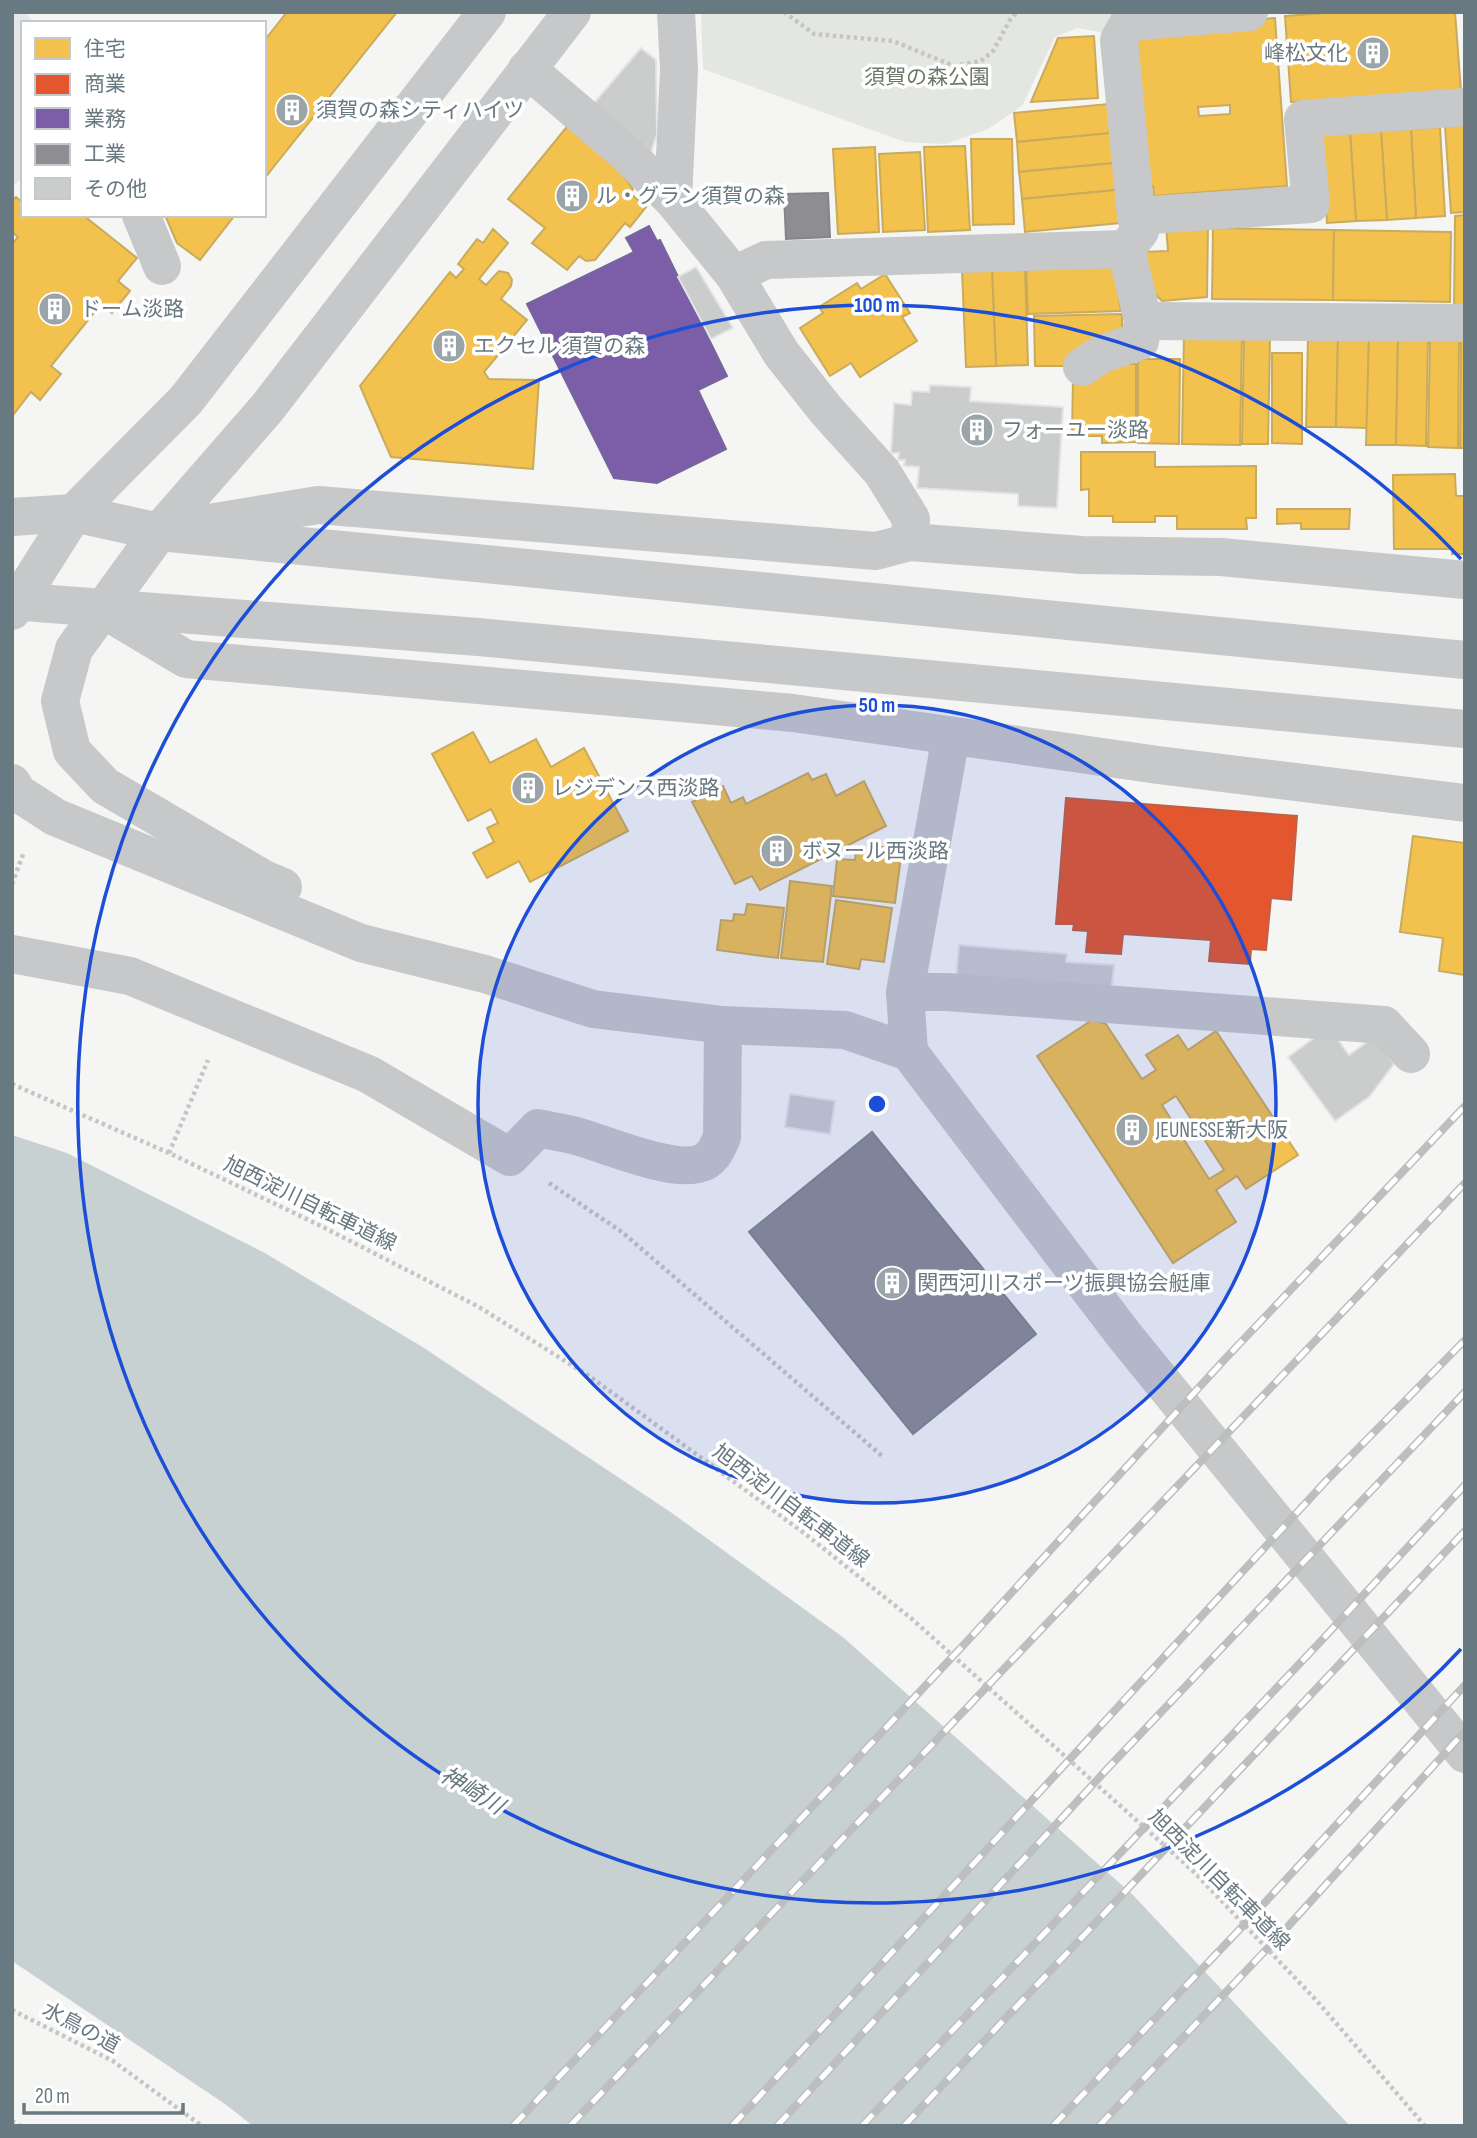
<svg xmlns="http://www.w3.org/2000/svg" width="1477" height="2138" font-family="'Sofia Sans Condensed','Noto Sans JP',sans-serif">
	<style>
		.built { fill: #e5e6e7 }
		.green { fill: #e4e6e2 }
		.water { fill: #c8d1d2 }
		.homes { fill: #f2c14e; stroke: #c9ab5d; stroke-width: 2; fill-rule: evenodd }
		.shops { fill: #e4572e; stroke: #bf6147; stroke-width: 2 }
		.offices { fill: #7b5ea7; stroke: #76669c; stroke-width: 2 }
		.industry { fill: #8d8d92; stroke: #82878d; stroke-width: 2 }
		.building { fill: #cbcccc; stroke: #e4e4e4; stroke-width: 2 }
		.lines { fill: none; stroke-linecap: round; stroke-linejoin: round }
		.path { stroke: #c5c5c6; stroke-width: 4.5; stroke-dasharray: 3.5 3.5; stroke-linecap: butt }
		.minor { stroke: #c6c8c9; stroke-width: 38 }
		.rail-casing { stroke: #bdbfbf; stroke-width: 8 }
		.rail { stroke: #fff; stroke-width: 5; stroke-dasharray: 16; stroke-linecap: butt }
		.ring { fill: none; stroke: #1d4ed8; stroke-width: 3.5 }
		.labels { text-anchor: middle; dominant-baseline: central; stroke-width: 7; stroke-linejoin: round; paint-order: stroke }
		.poi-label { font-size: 21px; fill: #697981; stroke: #fff; text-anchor: start }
		.park-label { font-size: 21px; fill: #6d7967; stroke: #fff }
		.street-label { font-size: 21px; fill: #697981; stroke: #fff }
		.water-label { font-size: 23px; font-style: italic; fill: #647a7d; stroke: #fff }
		.centre { fill: #1d4ed8; stroke: #fff; stroke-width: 3.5 }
		.ring-label { font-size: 21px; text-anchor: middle; font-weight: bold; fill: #1d4ed8; stroke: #fff; stroke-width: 7; stroke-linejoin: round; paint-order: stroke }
	</style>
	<rect width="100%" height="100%" fill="#f5f5f4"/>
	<polygon class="built" points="12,12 25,12 33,23 23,23 23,176 12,188"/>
	<polygon class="green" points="701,12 1119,12 1106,33 1077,28 1055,37 1022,106 988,129 946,144 905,142 703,69"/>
	<polygon class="water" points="12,1135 67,1153 263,1252 421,1346 672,1513 844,1638 1133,1895 1350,2126 253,2126 225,2104 12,1961"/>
	<g class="homes">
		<polygon points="287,12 397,12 264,179 264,41"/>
		<polygon points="1339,12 1455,12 1461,91 1291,102 1285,16"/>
		<path d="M1275,18L1287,186L1154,196L1153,186H1147L1135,28ZM1230,105V114L1199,116L1198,107Z"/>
		<polygon points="1094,36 1098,98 1031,102 1058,38"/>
		<polygon points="1108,104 1111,133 1017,142 1014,113"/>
		<polygon points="570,123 604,149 633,189 630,193 646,207 630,227 625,223 595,260 586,261 579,256 567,270 532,243 545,228 508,199"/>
		<polygon points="1465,125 1465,212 1451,213 1445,126"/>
		<polygon points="1440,127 1445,216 1416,218 1411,129"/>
		<polygon points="1411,129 1416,218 1387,220 1381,131"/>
		<polygon points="1381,131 1387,220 1356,221 1350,133"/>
		<polygon points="1111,133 1114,163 1019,172 1017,142"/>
		<polygon points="1350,133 1356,221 1327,223 1321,135"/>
		<polygon points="971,139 1012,139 1014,224 973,225"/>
		<polygon points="965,146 970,230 928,232 924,147"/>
		<polygon points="875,147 879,232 838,234 833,149"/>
		<polygon points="920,152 925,230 883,232 879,154"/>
		<polygon points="1114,163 1116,190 1022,199 1019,172"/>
		<polygon points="1116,190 1120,223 1025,232 1022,199"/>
		<polygon points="16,197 23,203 23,215 83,215 137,258 118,281 130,291 112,313 101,304 51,366 61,374 40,400 31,392 13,415 12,244 18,237 12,232 12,201"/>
		<polygon points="165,215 235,215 200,260 177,243"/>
		<polygon points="1465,215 1465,310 1454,310 1455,216"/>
		<polygon points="1208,224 1207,297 1162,301 1145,284 1143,252 1168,251 1166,226"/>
		<polygon points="1213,228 1334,230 1333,300 1212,299"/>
		<polygon points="493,229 508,243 479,279 486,285 499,271 508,273 512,280 511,286 501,299 527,320 484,372 489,379 539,380 533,469 391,457 360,386 450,272 456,278 464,269 458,264 477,239 483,243"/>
		<polygon points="1334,230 1451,232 1450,302 1333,300"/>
		<polygon points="1113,264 1121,311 1028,314 1026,267"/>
		<polygon points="1025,267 1028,365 996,366 992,269"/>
		<polygon points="992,269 996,366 966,367 962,270"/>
		<polygon points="885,274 910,313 902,317 917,341 860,377 851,363 830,376 800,328 823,313 819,307 857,283 861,289"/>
		<polygon points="1122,314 1122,343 1079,366 1035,366 1034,316"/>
		<polygon points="1184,333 1242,334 1240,445 1182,444"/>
		<polygon points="1308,336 1338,336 1336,427 1306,427"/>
		<polygon points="1338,336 1369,336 1367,428 1336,427"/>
		<polygon points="1369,336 1398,337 1396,445 1366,445"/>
		<polygon points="1244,337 1270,338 1268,444 1242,444"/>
		<polygon points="1398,337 1428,338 1426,446 1396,445"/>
		<polygon points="1461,339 1465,339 1465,448 1460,448"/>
		<polygon points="1430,341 1459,341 1458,448 1428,447"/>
		<polygon points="1272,353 1302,353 1302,444 1272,443"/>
		<polygon points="1138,359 1180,359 1179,444 1138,443"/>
		<polygon points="1097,364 1136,364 1136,442 1102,443 1102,436 1072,436 1073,377"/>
		<polygon points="1081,452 1155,452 1155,467 1256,466 1256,518 1246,518 1247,529 1177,529 1177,516 1155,516 1155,522 1113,522 1113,516 1089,516 1089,489 1081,490"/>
		<polygon points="1455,474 1456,496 1465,496 1465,554 1452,554 1452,549 1394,549 1393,475"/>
		<polygon points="1277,509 1350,509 1349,529 1301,529 1301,523 1277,524"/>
		<polygon points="473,732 490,763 536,739 551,767 584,748 628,831 530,882 519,861 487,878 473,853 494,842 487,828 498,823 491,809 468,821 432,754"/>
		<polygon points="808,773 812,780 826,774 836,796 864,781 886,826 760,890 752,876 735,884 692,802 723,786 731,803 743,797 746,804"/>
		<polygon points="1413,836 1465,843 1465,975 1439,971 1443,938 1400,932"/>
		<polygon points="871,846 902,849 895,903 833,896 837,859 855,860 856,851 871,853"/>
		<polygon points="790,881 832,886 823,962 781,958"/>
		<polygon points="836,900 892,908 884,962 861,959 859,969 827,964"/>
		<polygon points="747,904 784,908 778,958 717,950 721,920 733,921 734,914 745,915"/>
		<path d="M1092,1020L1106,1024L1142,1079L1156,1070L1146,1055L1178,1035L1188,1050L1216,1031L1298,1155L1246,1189L1237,1176L1216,1190L1236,1222L1173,1263L1037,1056ZM1176,1096L1224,1170L1209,1179L1162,1105Z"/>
	</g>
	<polygon class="shops" points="1066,798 1297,816 1291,900 1271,898 1266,950 1251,949 1250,964 1209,961 1211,940 1123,934 1121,954 1086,952 1088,931 1073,930 1074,924 1056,924"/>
	<polygon class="offices" points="649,226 657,241 660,240 727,376 698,390 726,449 657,483 614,478 527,304 634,252 626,238"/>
	<g class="industry">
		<polygon points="828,193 830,237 786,239 784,194"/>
		<polygon points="872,1132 1036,1334 913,1434 749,1232"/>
	</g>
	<g class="building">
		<polygon points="641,48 656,60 657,134 651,152 594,103"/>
		<polygon points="696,267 733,328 711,339 678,277"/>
		<polygon points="930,385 971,387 970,401 1063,407 1057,508 1018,506 1018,494 917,488 919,467 904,466 905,460 898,460 899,453 891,453 894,403 911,405 912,391 929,392"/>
		<polygon points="959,945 1067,954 1066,962 1114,965 1111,995 956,982"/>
		<polygon points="1329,1027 1349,1055 1374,1037 1394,1064 1369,1097 1335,1121 1288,1057"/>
		<polygon points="790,1094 835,1101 830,1134 785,1127"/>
	</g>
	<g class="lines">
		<g class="path">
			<polyline points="784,12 814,34 893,41 954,66 981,61 993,51 1010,20 1017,12"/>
			<polyline points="12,884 24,852"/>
			<polyline points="12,1084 169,1153 319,1225 479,1307 592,1378 804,1533 912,1619 1193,1871 1316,2000 1425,2126"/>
			<polyline points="169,1153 208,1060"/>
			<polyline points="549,1183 622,1232 882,1456"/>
			<polyline points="12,2010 113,2061 202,2126"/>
			<polyline points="12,2121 20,2126"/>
		</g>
		<g class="minor">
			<polyline points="527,69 627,154 673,200 734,275 781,353 826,410 882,472 911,519 910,542"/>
			<polyline points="673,200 679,70 676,12"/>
			<polyline points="141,215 162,266"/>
			<polyline points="1136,216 1311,204 1303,119 1465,107"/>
			<polyline points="734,275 766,260 1126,249"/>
			<polyline points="1143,321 1465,323"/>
			<polyline points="1082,367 1102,354 1140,341 1143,321 1126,249 1140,231 1136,216 1119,40 1129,22 1249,12"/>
			<polyline points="12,517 74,513 159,532 1465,660"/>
			<polyline points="209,523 318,505 876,551 910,542 1082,555 1221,557 1465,580"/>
			<polyline points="12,601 478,637 1465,729"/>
			<polyline points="12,611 74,513 186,400 487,12"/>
			<polyline points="109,613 186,659 793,713 1158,765 1465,803"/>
			<polyline points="12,783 18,793 55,817 361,943 485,974 593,1009 723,1025 845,1030 909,1052 1124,1335 1465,1754"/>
			<polyline points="283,887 264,879 105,786 72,751 60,701 74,649 159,532 268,407 572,12"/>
			<path d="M12,954L130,976L227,1016L368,1074L510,1157L538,1128C551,1131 564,1133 576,1136C605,1144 671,1172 698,1164C712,1161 717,1149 722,1137L723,1025"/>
			<polyline points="905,992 947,992 1384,1025 1411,1054"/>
			<polyline points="909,1052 905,992 951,736"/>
		</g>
		<defs>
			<g id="rail">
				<polyline points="513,2126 971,1637 1225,1359 1465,1106"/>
				<polyline points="570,2126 1465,1183"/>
				<polyline points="732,2126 1326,1481 1465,1340"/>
				<polyline points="777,2126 1109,1767 1465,1392"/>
				<polyline points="862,2126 1321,1641 1465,1485"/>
				<polyline points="904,2126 1465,1531"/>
				<polyline points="1053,2126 1258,1910 1465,1685"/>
				<polyline points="1099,2126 1282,1933 1465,1731"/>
			</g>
		</defs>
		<use href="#rail" class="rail-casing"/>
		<use href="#rail" class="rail"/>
	</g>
	<circle cx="877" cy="1104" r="399" fill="#1d4ed8" fill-opacity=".12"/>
	<g class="ring">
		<circle cx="877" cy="1104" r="399"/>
		<path d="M1461 1649A799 799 0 1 1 1461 559"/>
	</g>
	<defs>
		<symbol id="building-disc" viewBox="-11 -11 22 22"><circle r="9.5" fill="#9aa4a9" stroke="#fff"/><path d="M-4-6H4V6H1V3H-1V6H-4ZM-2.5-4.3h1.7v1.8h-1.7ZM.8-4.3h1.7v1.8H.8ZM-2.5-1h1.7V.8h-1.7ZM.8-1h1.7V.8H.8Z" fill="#fff"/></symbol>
	</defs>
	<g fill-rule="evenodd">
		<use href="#building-disc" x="1354" y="34" width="38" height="38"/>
		<use href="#building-disc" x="273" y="91" width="38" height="38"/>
		<use href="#building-disc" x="553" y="177" width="38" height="38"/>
		<use href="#building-disc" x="36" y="290" width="38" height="38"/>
		<use href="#building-disc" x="430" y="327" width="38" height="38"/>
		<use href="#building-disc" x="958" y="411" width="38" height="38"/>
		<use href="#building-disc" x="509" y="769" width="38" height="38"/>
		<use href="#building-disc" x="758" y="832" width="38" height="38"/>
		<use href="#building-disc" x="1113" y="1111" width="38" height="38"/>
		<use href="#building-disc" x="873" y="1264" width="38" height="38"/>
	</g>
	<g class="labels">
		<g class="poi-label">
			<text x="1348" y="53" text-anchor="end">峰松文化</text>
			<text x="316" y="110">須賀の森シティハイツ</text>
			<text x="596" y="196">ル・グラン須賀の森</text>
			<text x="80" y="309">ドーム淡路</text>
			<text x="474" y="346">エクセル 須賀の森</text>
			<text x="1002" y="430">フォーユー淡路</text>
			<text x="552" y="788">レジデンス西淡路</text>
			<text x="802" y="851">ボヌール西淡路</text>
			<text x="1156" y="1130">JEUNESSE新大阪</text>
			<text x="917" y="1283">関西河川スポーツ振興協会艇庫</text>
		</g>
		<g class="park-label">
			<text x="927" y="77">須賀の森公園</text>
		</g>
		<g class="street-label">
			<text transform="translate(310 1204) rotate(26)">旭西淀川自転車道線</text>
			<text transform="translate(791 1506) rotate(37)">旭西淀川自転車道線</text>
			<text transform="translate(1219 1880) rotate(45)">旭西淀川自転車道線</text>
			<text transform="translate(81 2028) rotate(28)">水鳥の道</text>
		</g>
		<g class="water-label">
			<text transform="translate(472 1791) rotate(31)">神崎川</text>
		</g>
	</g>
	<circle cx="877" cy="1104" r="10" class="centre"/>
	<g class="ring-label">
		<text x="877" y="312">100 m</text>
		<text x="877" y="712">50 m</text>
	</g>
	<rect width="1477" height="2138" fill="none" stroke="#697981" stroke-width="28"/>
	<rect x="21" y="21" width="245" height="196" fill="#ffffff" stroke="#c3c9cd" stroke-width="2"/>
	<rect x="35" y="38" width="35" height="21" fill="#f2c14e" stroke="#c3c9cd" stroke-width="2"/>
	<text x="84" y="56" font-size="21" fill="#697981">住宅</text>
	<rect x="35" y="74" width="35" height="21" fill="#e4572e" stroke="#c3c9cd" stroke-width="2"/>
	<text x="84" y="91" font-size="21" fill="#697981">商業</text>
	<rect x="35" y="108" width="35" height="21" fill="#7b5ea7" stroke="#c3c9cd" stroke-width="2"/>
	<text x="84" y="126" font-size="21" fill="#697981">業務</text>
	<rect x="35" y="144" width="35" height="21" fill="#8d8d92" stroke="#c3c9cd" stroke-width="2"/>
	<text x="84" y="161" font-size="21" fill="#697981">工業</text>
	<rect x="35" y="178" width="35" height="21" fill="#cbcccc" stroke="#c3c9cd" stroke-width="2"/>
	<text x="84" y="196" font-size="21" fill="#697981">その他</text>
	<path d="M24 2103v10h159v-10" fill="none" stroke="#697981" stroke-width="3.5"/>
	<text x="35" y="2103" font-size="21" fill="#697981" stroke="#ffffff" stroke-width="5" paint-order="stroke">20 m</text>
</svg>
